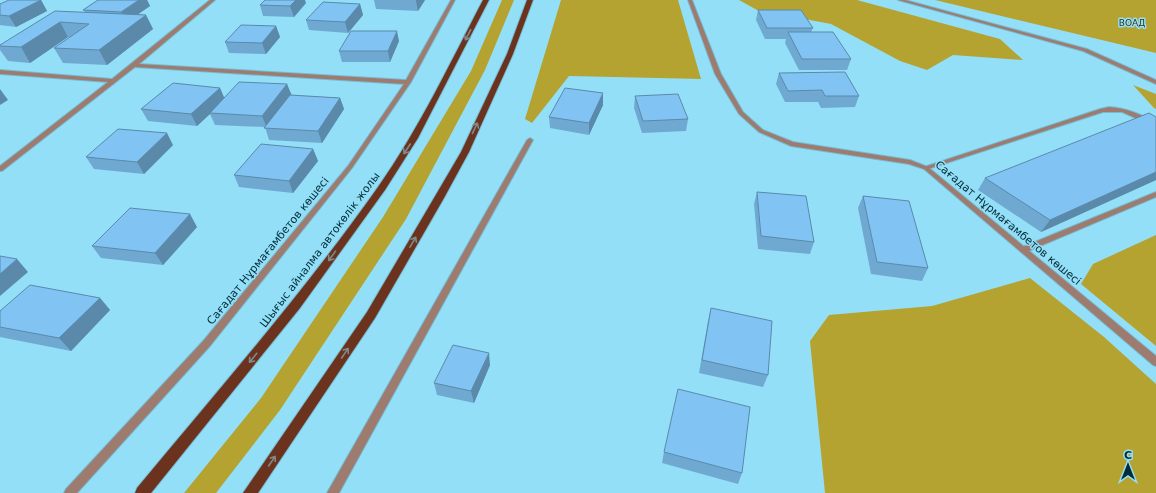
<svg xmlns="http://www.w3.org/2000/svg" width="1156" height="493" font-family="'DejaVu Sans',sans-serif">
	<style>
		.green { fill: #b4a330 }
		.lines { fill: none; stroke-linecap: round; stroke-linejoin: round }
		.lane-casing { stroke: #76bbd2; stroke-width: 2 }
		.street-casing { stroke: #76bbd2; stroke-width: 2 }
		.primary-casing { stroke: #76bbd2; stroke-width: 2 }
		.lane { fill: #9d7b6f; fill-rule: evenodd }
		.street { fill: #9d7b6f; fill-rule: evenodd }
		.primary { fill: #6b331e; fill-rule: evenodd }
		.wall { fill: #6fa9d1 }
		.shaded-wall { fill: #5a89aa }
		.building { fill: #81c4f3; stroke: #5a89aa }
		.oneway { stroke: #80898b }
		.labels { text-anchor: middle; dominant-baseline: central; stroke-width: 3; stroke-linejoin: round; paint-order: stroke }
		.far-park-label { font-size: 9px; fill: #38341d; stroke: #94dff8 }
		.street-label { font-size: 11px; fill: #002d38; stroke: #94dff8 }
	</style>
	<rect width="100%" height="100%" fill="#94dff8"/>
	<g class="green">
		<polygon points="502,0 514,0 485,70 406,219 280,410 216,493 184,493 261,398 383,217 471,71"/>
		<polygon points="561,0 678,0 701,79 569,76 532,123 525,119"/>
		<polygon points="739,0 857,0 1000,39 1023,60 953,55 927,70 900,61 831,24 757,10"/>
		<polygon points="935,0 1156,0 1156,53"/>
		<polygon points="1133,85 1156,94 1156,109 1154,108"/>
		<polygon points="1156,235 1156,346 1081,284 1093,264"/>
		<polygon points="1030,278 1104,337 1156,384 1156,493 825,493 810,341 829,315 932,306"/>
	</g>
	<g class="lines">
		<defs>
			<g id="lane">
				<path d="M1109,107C1127,108 1141,115 1156,122V127L1122,112H1103L928,169H924L923,168L924,167L1100,109Z"/>
				<polygon points="530,138 533,140 339,493 327,493 527,140"/>
				<polygon points="1156,192 1156,197 1026,252 1023,253 1019,250 1020,248"/>
			</g>
			<g id="street">
				<polygon points="210,0 215,0 139,64 406,80 451,0 455,0 411,82 352,168 210,346 77,493 64,493 66,489 204,340 348,166 404,84 135,67 2,171 0,171 0,166 108,82 0,74 0,70 112,79"/>
				<polygon points="688,0 692,0 721,74 743,112 763,130 793,142 910,160 928,167 1156,356 1156,366 1153,365 924,169 909,164 791,146 759,132 739,114 715,74"/>
				<polygon points="898,0 905,0 1087,49 1156,80 1156,84 1083,51"/>
			</g>
			<g id="primary">
				<path d="M483,0H489L418,138L385,190L300,308L151,493H135L137,488C219,389 304,292 378,187C419,129 450,63 483,0Z"/>
				<polygon points="527,0 533,0 513,54 469,152 444,198 375,318 258,493 243,493 367,312 434,198 461,152 507,54"/>
			</g>
		</defs>
		<use href="#lane" class="lane-casing"/>
		<use href="#street" class="street-casing"/>
		<use href="#primary" class="primary-casing"/>
		<use href="#lane" class="lane"/>
		<use href="#street" class="street"/>
		<use href="#primary" class="primary"/>
	</g>
	<g class="wall">
		<polygon points="41,0 47,11 16,27 0,25 0,4"/>
		<polygon points="98,0 147,0 150,6 138,14 146,15 153,29 107,65 63,63 54,48 70,37 68,37 30,63 8,61 0,50 0,45 85,12 83,10"/>
		<polygon points="374,0 425,0 418,11 376,9"/>
		<polygon points="306,3 294,17 263,16 260,5"/>
		<polygon points="360,4 363,15 348,33 309,30 306,20"/>
		<polygon points="758,10 813,28 811,32 851,59 847,70 799,70 785,43 786,39 765,39 756,20"/>
		<polygon points="276,26 280,37 266,54 229,53 225,42"/>
		<polygon points="399,41 390,62 342,62 339,51"/>
		<polygon points="779,73 859,96 855,107 821,108 818,102 785,102 776,84"/>
		<polygon points="287,84 291,95 340,98 344,109 322,143 269,140 265,127 215,125 210,114 197,126 148,121 141,109 220,88 224,97"/>
		<polygon points="635,96 688,119 686,131 642,133 634,108"/>
		<polygon points="603,105 589,135 550,128 549,117"/>
		<polygon points="1156,117 1156,180 1041,232 978,190 985,178"/>
		<polygon points="173,145 144,174 94,169 86,157"/>
		<polygon points="313,149 318,161 293,193 239,187 234,175"/>
		<polygon points="757,192 814,242 810,254 758,249 754,204"/>
		<polygon points="863,196 928,268 922,281 871,274 858,208"/>
		<polygon points="197,227 163,265 101,258 92,246"/>
		<polygon points="100,298 110,310 71,351 0,337 0,311"/>
		<polygon points="711,308 768,375 763,387 699,373 708,321"/>
		<polygon points="490,365 474,403 437,395 434,383"/>
		<polygon points="664,452 742,473 738,484 662,463"/>
	</g>
	<g class="shaded-wall">
		<polygon points="41,0 47,11 16,27 9,16"/>
		<polygon points="139,0 147,0 150,6 127,22 121,12"/>
		<polygon points="296,0 305,0 306,3 294,17 290,6"/>
		<polygon points="416,0 425,0 418,11 416,1"/>
		<polygon points="360,4 363,15 348,33 345,22"/>
		<polygon points="146,15 153,29 107,65 99,50"/>
		<polygon points="60,22 68,37 30,63 21,47"/>
		<polygon points="276,26 280,37 266,54 262,43"/>
		<polygon points="397,31 399,41 390,62 388,51"/>
		<polygon points="287,84 292,96 267,128 262,116"/>
		<polygon points="220,88 225,100 197,126 191,114"/>
		<polygon points="0,89 8,100 0,105"/>
		<polygon points="603,93 603,105 589,135 589,123"/>
		<polygon points="340,98 344,109 322,143 318,131"/>
		<polygon points="167,133 173,145 144,174 137,162"/>
		<polygon points="313,149 318,161 293,193 289,181"/>
		<polygon points="1156,172 1156,180 1041,232 1050,220"/>
		<polygon points="190,214 197,227 163,265 155,253"/>
		<polygon points="17,259 28,272 0,296 0,274"/>
		<polygon points="100,298 110,310 71,351 59,338"/>
		<polygon points="489,353 490,365 474,403 471,391"/>
	</g>
	<g class="building">
		<polygon points="9,0 41,0 9,16 0,15 0,4"/>
		<polygon points="98,0 139,0 121,12 83,10"/>
		<polygon points="265,0 296,0 290,6 260,5"/>
		<polygon points="323,2 360,4 345,22 306,20"/>
		<polygon points="758,10 801,10 813,28 767,28"/>
		<polygon points="55,11 146,15 99,50 54,48 89,24 60,22 21,47 0,46 0,45"/>
		<polygon points="241,25 276,26 262,43 225,42"/>
		<polygon points="351,31 397,31 388,51 339,51"/>
		<polygon points="788,32 833,32 851,59 802,59"/>
		<polygon points="845,72 859,96 825,96 822,90 788,91 779,73"/>
		<polygon points="239,82 287,84 262,116 210,113"/>
		<polygon points="173,83 220,88 191,114 141,109"/>
		<polygon points="565,88 603,93 589,123 549,117"/>
		<polygon points="678,94 688,119 643,121 635,96"/>
		<polygon points="290,95 340,98 318,131 264,128"/>
		<polygon points="1149,113 1156,117 1156,172 1050,220 985,178"/>
		<polygon points="118,129 167,133 137,162 86,157"/>
		<polygon points="261,144 313,149 289,181 234,175"/>
		<polygon points="757,192 806,196 814,242 761,236"/>
		<polygon points="863,196 909,201 928,268 877,262"/>
		<polygon points="130,208 190,214 155,253 92,246"/>
		<polygon points="0,256 17,259 0,274"/>
		<polygon points="30,285 100,298 59,338 0,327 0,311"/>
		<polygon points="711,308 772,321 768,375 702,360"/>
		<polygon points="453,345 489,353 471,391 434,383"/>
		<polygon points="678,389 750,407 742,473 664,452"/>
	</g>
	<defs><path id="oneway-shaft" d="M-6 0H5M1.5-3L5.5 0L1.5 3" fill="none" stroke-width="1.6" stroke-linecap="round" stroke-linejoin="round"/></defs>
	<g class="oneway">
		<use href="#oneway-shaft" transform="translate(468 35) rotate(117)"/>
		<use href="#oneway-shaft" transform="translate(475 128) rotate(-65)"/>
		<use href="#oneway-shaft" transform="translate(407 149) rotate(123)"/>
		<use href="#oneway-shaft" transform="translate(413 242) rotate(-60)"/>
		<use href="#oneway-shaft" transform="translate(332 256) rotate(126)"/>
		<use href="#oneway-shaft" transform="translate(345 353) rotate(-56)"/>
		<use href="#oneway-shaft" transform="translate(253 358) rotate(129)"/>
		<use href="#oneway-shaft" transform="translate(272 461) rotate(-56)"/>
	</g>
	<g class="labels">
		<g class="far-park-label">
			<text x="1132" y="23">ВОАД</text>
		</g>
		<g class="street-label">
			<text transform="translate(1008 223) rotate(40)">Сағадат Нұрмағамбетов көшесі</text>
			<text transform="translate(320 250) rotate(-53)">Шығыс айналма автокөлік жолы</text>
			<text transform="translate(268 251) rotate(-51)">Сағадат Нұрмағамбетов көшесі</text>
		</g>
	</g>
	<g transform="translate(1128 465)" stroke="#94dff8" stroke-width="3" paint-order="stroke">
	<path d="M0-3L7 15L0 10L-7 15Z" fill="#002d38"/>
	<text y="-6" font-size="11" font-weight="bold" text-anchor="middle" fill="#002d38">С</text>
	</g>
</svg>
